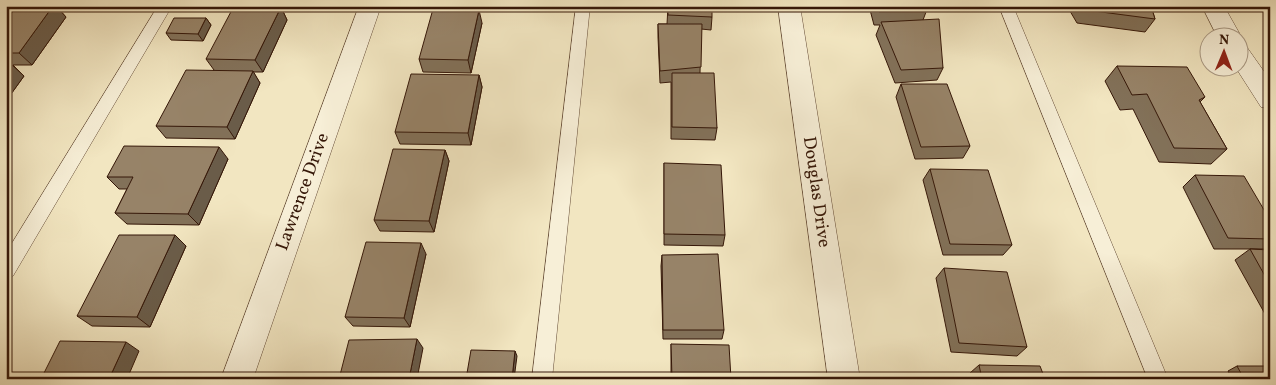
<svg xmlns="http://www.w3.org/2000/svg" width="1276" height="385" font-family="Vollkorn,serif">
	<style>
		.lines { fill: none; stroke-linecap: round; stroke-linejoin: round }
		.service-casing { stroke: #644b36; stroke-width: 1 }
		.minor-casing { stroke: #644b36; stroke-width: 1 }
		.service { fill: #f7efd7; fill-rule: evenodd }
		.minor { fill: #f7efd7; fill-rule: evenodd }
		.wall { fill: #827159; stroke: #351708 }
		.shaded-wall { fill: #6a5c49; stroke: #351708 }
		.building { fill: #978368; stroke: #351708 }
		.labels { text-anchor: middle; dominant-baseline: central; stroke-width: 4.5; stroke-linejoin: round; paint-order: stroke }
		.street-label { font-size: 18px; fill: #351708; stroke: #f7efd7 }
	</style>
	<rect width="100%" height="100%" fill="#f2e6c1"/>
	<filter id="stains"><feTurbulence type="fractalNoise" baseFrequency=".004" numOctaves="4"/><feColorMatrix values="0 0 0 0 .2 0 0 0 0 .09 0 0 0 0 .02 0 0 0 .5 -.17"/></filter>
	<radialGradient id="worn" r=".72"><stop offset=".6" stop-color="#630" stop-opacity="0"/><stop offset="1" stop-color="#630" stop-opacity=".3"/></radialGradient>
	<g class="lines">
		<defs>
			<g id="service">
				<polygon points="158,6 172,6 13,276 6,278 6,253"/>
				<polygon points="576,6 590,6 552,379 532,379"/>
				<polygon points="999,6 1013,6 1168,379 1148,379"/>
			</g>
			<g id="minor">
				<polygon points="359,6 381,6 253,379 221,379"/>
				<polygon points="778,6 800,6 860,379 828,379"/>
				<polygon points="1202,6 1224,6 1242,38 1238,43 1238,38 1218,38"/>
				<polygon points="1238,44 1246,46 1270,80 1270,109 1261,107 1236,68 1238,68"/>
			</g>
		</defs>
		<use href="#service" class="service-casing"/>
		<use href="#minor" class="minor-casing"/>
		<use href="#service" class="service"/>
		<use href="#minor" class="minor"/>
	</g>
	<g class="wall">
		<polygon points="8,6 56,6 66,17 32,65 13,65 24,76 6,101 6,8"/>
		<polygon points="440,6 486,6 485,10 441,9"/>
		<polygon points="668,6 712,17 711,30 701,29 700,73 717,128 715,140 671,139 671,82 660,83 658,37 658,24 667,24"/>
		<polygon points="869,6 924,6 926,12 923,20 943,68 937,80 895,83 876,35 880,25 874,25"/>
		<polygon points="1067,6 1151,6 1155,19 1145,32 1077,23"/>
		<polygon points="281,7 287,20 263,72 253,72 260,83 235,139 166,138 156,126 214,70 206,59"/>
		<polygon points="206,18 211,25 203,41 171,40 166,33"/>
		<polygon points="482,23 471,73 423,72 419,59"/>
		<polygon points="1117,66 1205,97 1200,102 1227,149 1211,164 1159,162 1133,109 1120,110 1105,81"/>
		<polygon points="479,75 482,87 471,145 400,144 395,132"/>
		<polygon points="901,84 970,146 963,158 915,159 896,97"/>
		<polygon points="445,150 449,161 434,232 380,231 374,220"/>
		<polygon points="228,159 199,225 127,224 115,213 127,189 119,189 107,177"/>
		<polygon points="664,163 725,235 723,246 664,245"/>
		<polygon points="930,169 1012,245 1003,255 943,255 923,180"/>
		<polygon points="1195,175 1270,239 1270,246 1266,249 1214,249 1183,187"/>
		<polygon points="186,246 150,327 92,326 77,316"/>
		<polygon points="1250,249 1270,250 1270,323 1235,260"/>
		<polygon points="426,254 410,327 353,326 345,317"/>
		<polygon points="662,255 724,330 722,339 663,339 661,266"/>
		<polygon points="944,268 1027,347 1017,356 951,352 936,278"/>
		<polygon points="671,344 731,379 671,379"/>
		<polygon points="979,365 1045,379 971,379 970,373"/>
		<polygon points="1237,366 1270,379 1232,379 1228,371"/>
	</g>
	<g class="shaded-wall">
		<polygon points="53,6 56,6 66,17 32,65 19,53"/>
		<polygon points="281,7 287,20 263,72 255,60"/>
		<polygon points="479,10 482,23 471,73 468,60"/>
		<polygon points="206,18 211,25 203,41 198,34"/>
		<polygon points="11,64 24,76 6,101 6,70"/>
		<polygon points="253,71 260,83 235,139 227,127"/>
		<polygon points="479,75 482,87 471,145 468,133"/>
		<polygon points="219,147 228,159 199,225 188,214"/>
		<polygon points="445,150 449,161 434,232 429,221"/>
		<polygon points="175,235 186,246 150,327 137,317"/>
		<polygon points="421,243 426,254 410,327 404,318"/>
		<polygon points="417,339 423,348 417,379 410,374"/>
		<polygon points="126,342 139,351 127,379 109,379"/>
		<polygon points="515,351 517,356 514,379 512,379"/>
	</g>
	<g class="building">
		<polygon points="8,6 53,6 19,53 6,53 6,8"/>
		<polygon points="234,6 281,7 255,60 206,59"/>
		<polygon points="668,6 712,6 712,17 668,15"/>
		<polygon points="877,6 924,6 926,12 879,12"/>
		<polygon points="1083,6 1151,6 1155,19 1086,10"/>
		<polygon points="433,9 479,10 468,60 419,59"/>
		<polygon points="174,18 206,18 198,34 166,33"/>
		<polygon points="939,19 943,68 901,70 881,22"/>
		<polygon points="658,24 702,24 701,67 660,71"/>
		<polygon points="6,64 11,64 6,70"/>
		<polygon points="1117,66 1187,67 1205,97 1199,100 1227,149 1174,148 1147,94 1132,95"/>
		<polygon points="186,70 253,71 227,127 156,126"/>
		<polygon points="672,73 714,73 717,128 672,127"/>
		<polygon points="411,74 479,75 468,133 395,132"/>
		<polygon points="901,84 947,84 970,146 921,147"/>
		<polygon points="124,146 219,147 188,214 115,213 133,177 107,177"/>
		<polygon points="393,149 445,150 429,221 374,220"/>
		<polygon points="664,163 721,165 725,235 664,234"/>
		<polygon points="930,169 988,170 1012,245 950,244"/>
		<polygon points="1195,175 1244,176 1270,220 1270,239 1228,238"/>
		<polygon points="119,235 175,235 137,317 77,316"/>
		<polygon points="366,242 421,243 404,318 345,317"/>
		<polygon points="1250,249 1270,250 1270,285"/>
		<polygon points="718,254 724,330 663,330 662,255"/>
		<polygon points="944,268 1007,272 1027,347 959,343"/>
		<polygon points="417,339 410,374 452,375 451,379 339,379 349,340"/>
		<polygon points="60,341 126,342 109,379 41,379"/>
		<polygon points="671,344 729,345 731,379 672,379"/>
		<polygon points="471,350 515,351 512,379 466,379"/>
		<polygon points="979,365 1040,366 1045,379 982,379"/>
		<polygon points="1237,366 1270,366 1270,379 1244,379"/>
	</g>
	<g class="labels">
		<g class="street-label">
			<text transform="translate(303 192) rotate(-70)">Lawrence Drive</text>
			<text transform="translate(816 192) rotate(82)">Douglas Drive</text>
		</g>
	</g>
	<rect width="1276" height="385" fill="none" stroke="#f2e6c1" stroke-width="25"/>
	<rect x="8" y="8" width="1261" height="370" fill="none" stroke="#351708" stroke-width="2.5"/>
	<rect x="12" y="12" width="1251" height="360" fill="none" stroke="#351708"/>
	<g transform="translate(1224 52) rotate(1)"><circle r="24" fill="#f7efd7" stroke="#a99984"/>
	<path d="M0-4L9 19L0 12L-9 19Z" fill="#8f2418"/>
	<text y="-8" font-size="14" font-weight="bold" text-anchor="middle" fill="#351708">N</text>
	</g>
	<rect width="100%" height="100%" filter="url(#stains)"/>
	<rect width="100%" height="100%" fill="url(#worn)"/>
</svg>
